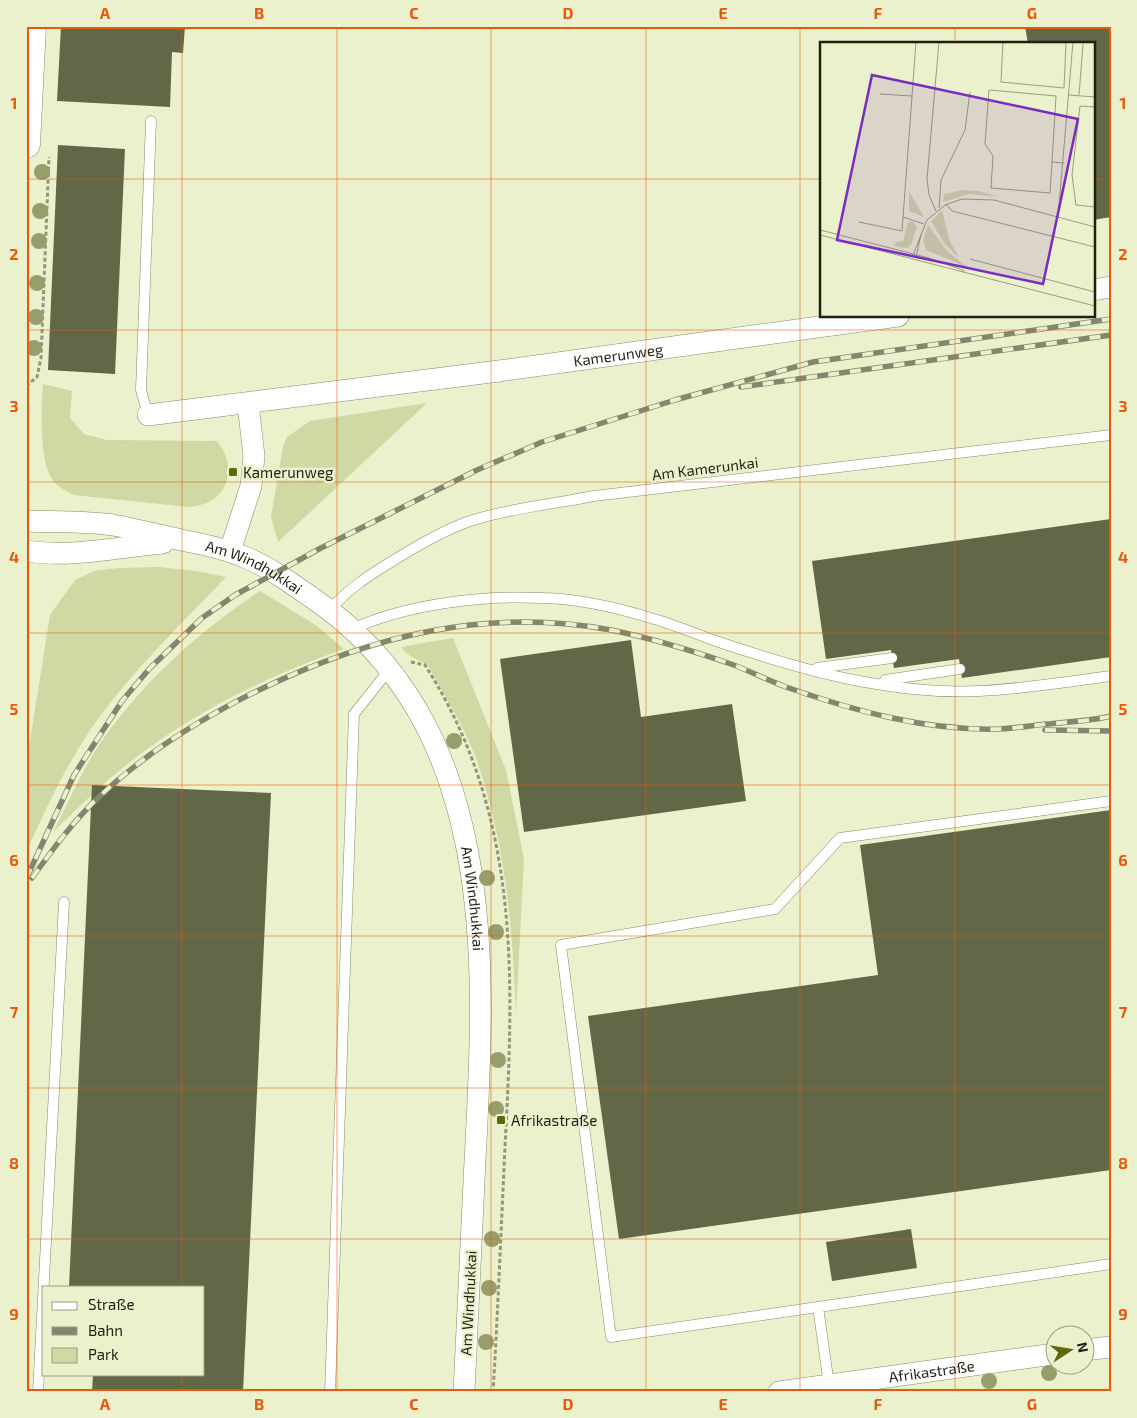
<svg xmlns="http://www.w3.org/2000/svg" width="1137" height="1418" font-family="'Exo 2',sans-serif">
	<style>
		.green { fill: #d0d8a4 }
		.building { fill: #626747 }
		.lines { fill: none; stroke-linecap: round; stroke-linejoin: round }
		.lane-casing { stroke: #868b69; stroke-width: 11 }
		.street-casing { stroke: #868b69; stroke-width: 22 }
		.primary-casing { stroke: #868b69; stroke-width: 29 }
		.path { stroke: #92967b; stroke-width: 3; stroke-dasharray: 4 2.5; stroke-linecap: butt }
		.lane { stroke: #fff; stroke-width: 10 }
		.street { stroke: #fff; stroke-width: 21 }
		.primary { stroke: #fff; stroke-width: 28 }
		.rail-casing { stroke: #83876f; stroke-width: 5.5 }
		.rail { stroke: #ebf1cc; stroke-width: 4; stroke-dasharray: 11; stroke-linecap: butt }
		.tree { fill: #989e6b }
		.grid { fill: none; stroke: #e8590c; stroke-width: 1; stroke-opacity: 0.55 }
		.poi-dot { fill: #60680b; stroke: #ebf1cc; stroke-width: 2 }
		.labels { text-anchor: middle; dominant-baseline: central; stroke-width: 5; stroke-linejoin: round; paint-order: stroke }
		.street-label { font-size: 15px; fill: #1e2013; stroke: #ebf1cc }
		.poi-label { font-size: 15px; fill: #1e2013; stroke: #ebf1cc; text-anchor: start }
		.inset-road { fill: none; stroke: #999d82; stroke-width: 1 }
		.view { fill: #7b2cbf; fill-opacity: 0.15; stroke: #7b2cbf; stroke-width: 2.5 }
		.inset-edge { fill: none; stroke: #1e2013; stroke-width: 2.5 }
		.neatline { fill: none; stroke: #e8590c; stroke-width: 2 }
		.grid-label { font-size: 16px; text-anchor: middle; font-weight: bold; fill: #e8590c }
	</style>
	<rect width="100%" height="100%" fill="#ebf1cc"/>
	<g class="green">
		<path d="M43,384L72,391L70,418L84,434L107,440L217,441C240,470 227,504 189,507L74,495C66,491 57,487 52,479C39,459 41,408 43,384Z"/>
		<polygon points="427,403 278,542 271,517 283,447 287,437 310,421"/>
		<path d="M159,567L196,571L226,577C187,618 145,659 110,703C74,748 49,801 26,853V766L50,615L75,580L94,571L118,568Z"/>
		<path d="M260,591L317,626L344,649C264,677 186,716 120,770C97,789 75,811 53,832C68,804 80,774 97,748C139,685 198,632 260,591Z"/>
		<path d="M453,638L506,770L524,859L516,1014C512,923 506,845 476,758C464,727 445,696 429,667C421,658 413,662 401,647Z"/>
	</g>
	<g class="building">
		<polygon points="61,26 185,26 183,53 172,52 170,107 57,101"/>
		<polygon points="1025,26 1110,26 1111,217 1093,220 1093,44 1028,44"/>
		<polygon points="58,145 125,149 115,374 48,370"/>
		<polygon points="1111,519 1111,657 962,678 959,659 894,668 891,650 826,659 812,561"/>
		<polygon points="631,640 641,717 732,704 746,801 524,832 500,659"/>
		<polygon points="92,785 271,793 243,1392 92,1392 93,1374 204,1374 204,1287 69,1287"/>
		<polygon points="1111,810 1111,1170 619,1239 588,1016 878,975 860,845"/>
		<polygon points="911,1229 917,1268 832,1281 826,1242"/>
	</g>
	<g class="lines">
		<defs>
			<g id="lane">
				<polyline points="148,415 141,390 151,121"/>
				<path d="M330,610C346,591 365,578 386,565C412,549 438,533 467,522C506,509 553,504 594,496L1111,435"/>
				<path d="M352,629C408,604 482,595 543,598C580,599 619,608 654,619C675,625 696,634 716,641C763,657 811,672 859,681C897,688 940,693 979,691C1023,689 1067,682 1111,676"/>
				<polyline points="817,668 892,658"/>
				<polyline points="885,680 960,669"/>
				<polyline points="818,1307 611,1337 561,945 775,909 840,838 1111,801"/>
				<polyline points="829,1385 818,1307 1111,1264"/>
				<polyline points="38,1392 64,902"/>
				<polyline points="330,1392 354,714 389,670"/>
			</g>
			<g id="street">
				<polyline points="1093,290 1111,287"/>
				<path id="s1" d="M148,415L499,371L898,316"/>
				<path id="s2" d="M26,521C55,522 84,521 113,525C135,529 158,535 181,540C203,544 226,549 247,558C270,568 291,583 311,597C499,724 486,961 475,1161C471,1238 468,1315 464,1392"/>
				<path d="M26,551C71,558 118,547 163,543"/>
				<polyline points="230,551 251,486 254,456 248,404"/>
				<polyline points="1084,1350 1111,1347"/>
				<path id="s3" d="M779,1392L1054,1354"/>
			</g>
			<polyline id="primary" points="26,144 32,26"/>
		</defs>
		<use href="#lane" class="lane-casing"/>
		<use href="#street" class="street-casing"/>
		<use href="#primary" class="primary-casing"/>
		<g class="path">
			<polyline points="26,386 37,377 41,358 49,157"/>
			<path d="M411,662L425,665C521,815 514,977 505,1147C501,1229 498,1310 493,1392"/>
		</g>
		<use href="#lane" class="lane"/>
		<use href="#street" class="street"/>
		<use href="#primary" class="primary"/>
		<defs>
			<g id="rail">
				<polyline points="741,387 1111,335"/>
				<polyline points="1045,730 1111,731"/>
				<path d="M32,878C53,849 74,820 100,796C147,752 200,719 257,691C370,636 486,607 611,630C651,638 693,651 731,664C750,671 767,680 786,687C855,711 926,731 999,729C1015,728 1031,726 1046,724C1068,722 1090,721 1111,716"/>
				<polyline points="26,879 74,775 122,701 150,668 202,618 235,595 321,548 477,470 542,442 675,400 813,362 1111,319"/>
			</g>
		</defs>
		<use href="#rail" class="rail-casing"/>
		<use href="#rail" class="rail"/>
	</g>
	<g class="tree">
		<circle cx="42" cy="172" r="8"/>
		<circle cx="40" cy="211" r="8"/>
		<circle cx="39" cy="241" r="8"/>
		<circle cx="37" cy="283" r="8"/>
		<circle cx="36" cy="317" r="8"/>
		<circle cx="34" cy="348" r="8"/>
		<circle cx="454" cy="741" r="8"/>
		<circle cx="487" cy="878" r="8"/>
		<circle cx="496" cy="932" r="8"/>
		<circle cx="498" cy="1060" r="8"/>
		<circle cx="496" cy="1109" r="8"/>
		<circle cx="492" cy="1239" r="8"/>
		<circle cx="489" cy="1288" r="8"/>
		<circle cx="486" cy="1342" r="8"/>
		<circle cx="1049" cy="1373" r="8"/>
		<circle cx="989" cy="1381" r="8"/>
	</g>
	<path class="grid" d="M182,26V1287M337,26V1392M491,26V1392M646,26V1392M800,26V1392M955,26V44M26,179H821M1093,179H1111M955,316V1392M26,330H1111M26,482H1111M26,633H1111M26,785H1111M26,936H1111M26,1088H1111M26,1239H1111M182,1374V1392"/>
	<g class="poi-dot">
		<rect x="228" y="467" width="10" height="10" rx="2.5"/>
		<rect x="496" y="1115" width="10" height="10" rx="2.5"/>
	</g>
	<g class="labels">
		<g class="street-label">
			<text stroke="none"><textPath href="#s1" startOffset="474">Kamerunweg</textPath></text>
			<text transform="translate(705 468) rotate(-7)">Am Kamerunkai</text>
			<text stroke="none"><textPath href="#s2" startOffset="235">Am Windhukkai</textPath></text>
			<text stroke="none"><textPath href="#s2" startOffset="655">Am Windhukkai</textPath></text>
			<text transform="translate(468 1303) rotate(-87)">Am Windhukkai</text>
			<text stroke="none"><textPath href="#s3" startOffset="154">Afrikastraße</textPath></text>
		</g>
		<g class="poi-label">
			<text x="243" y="472">Kamerunweg</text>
			<text x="511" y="1120">Afrikastraße</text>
		</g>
	</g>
	<g transform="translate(820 42)">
		<rect width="275" height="275" fill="#ebf1cc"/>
		<path d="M144,148L158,149L180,155L149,152L123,160L124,152ZM89,149L104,175L89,169ZM122,168L129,197L139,216L124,201L111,179ZM92,179L97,184L91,203L87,206L74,204L76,200L83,199L88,180ZM108,183L127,209L147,225L106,208L103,198Z" fill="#d0d8a4"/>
		<path class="inset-road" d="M183,0L181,40L244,46L246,0M60,52L92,54M249,53L275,55M259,53L263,2M275,65L260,64L252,133L256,163L275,165M232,120L230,151L171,146L173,114L165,102L169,48L236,54L232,120L244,121M126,162L132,169L275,205M119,166L121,138L145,88L150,50M116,169L109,153L107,137L119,0M83,175L104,182M238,175L253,0M39,180L82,189L96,0M0,188L109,216L145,229M0,193L275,264M93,213L107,178L125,163L142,157L174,158L275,185M96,215L101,193M150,217L275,250"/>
		<path class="view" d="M52,33L258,77L223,242L17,198Z"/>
		<rect width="275" height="275" class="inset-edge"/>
	</g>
	<rect width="1137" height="1418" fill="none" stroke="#ebf1cc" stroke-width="55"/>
	<rect x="42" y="1286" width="162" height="90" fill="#ebf1cc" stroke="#999d82"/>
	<rect x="52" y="1302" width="25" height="8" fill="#ffffff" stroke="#999d82"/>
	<text x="88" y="1310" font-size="15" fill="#1e2013">Straße</text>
	<rect x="52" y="1327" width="25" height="8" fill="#83876f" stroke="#999d82"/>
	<text x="88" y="1336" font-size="15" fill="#1e2013">Bahn</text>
	<rect x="52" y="1348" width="25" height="15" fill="#d0d8a4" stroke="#999d82"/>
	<text x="88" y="1360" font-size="15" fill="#1e2013">Park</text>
	<g transform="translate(1070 1350) rotate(78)"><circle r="24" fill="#ebf1cc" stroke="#999d82"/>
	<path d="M0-4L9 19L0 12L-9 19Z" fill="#60680b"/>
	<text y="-8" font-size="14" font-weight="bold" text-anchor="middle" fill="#1e2013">N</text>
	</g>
	<rect x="28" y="28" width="1082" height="1362" class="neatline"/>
	<g class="grid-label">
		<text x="105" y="19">A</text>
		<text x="259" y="19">B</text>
		<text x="414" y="19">C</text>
		<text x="568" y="19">D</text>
		<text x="723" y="19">E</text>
		<text x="878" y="19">F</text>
		<text x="1032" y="19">G</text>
		<text x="14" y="109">1</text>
		<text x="1123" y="109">1</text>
		<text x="14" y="260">2</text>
		<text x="1123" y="260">2</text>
		<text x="14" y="412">3</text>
		<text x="1123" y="412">3</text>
		<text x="14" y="563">4</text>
		<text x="1123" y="563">4</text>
		<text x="14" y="715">5</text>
		<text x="1123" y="715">5</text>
		<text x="14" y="866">6</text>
		<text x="1123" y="866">6</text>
		<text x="14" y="1018">7</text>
		<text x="1123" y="1018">7</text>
		<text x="14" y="1169">8</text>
		<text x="1123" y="1169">8</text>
		<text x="14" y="1320">9</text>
		<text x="1123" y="1320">9</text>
		<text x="105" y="1410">A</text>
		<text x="259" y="1410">B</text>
		<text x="414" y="1410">C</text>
		<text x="568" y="1410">D</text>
		<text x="723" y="1410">E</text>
		<text x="878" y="1410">F</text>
		<text x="1032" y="1410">G</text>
	</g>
</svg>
